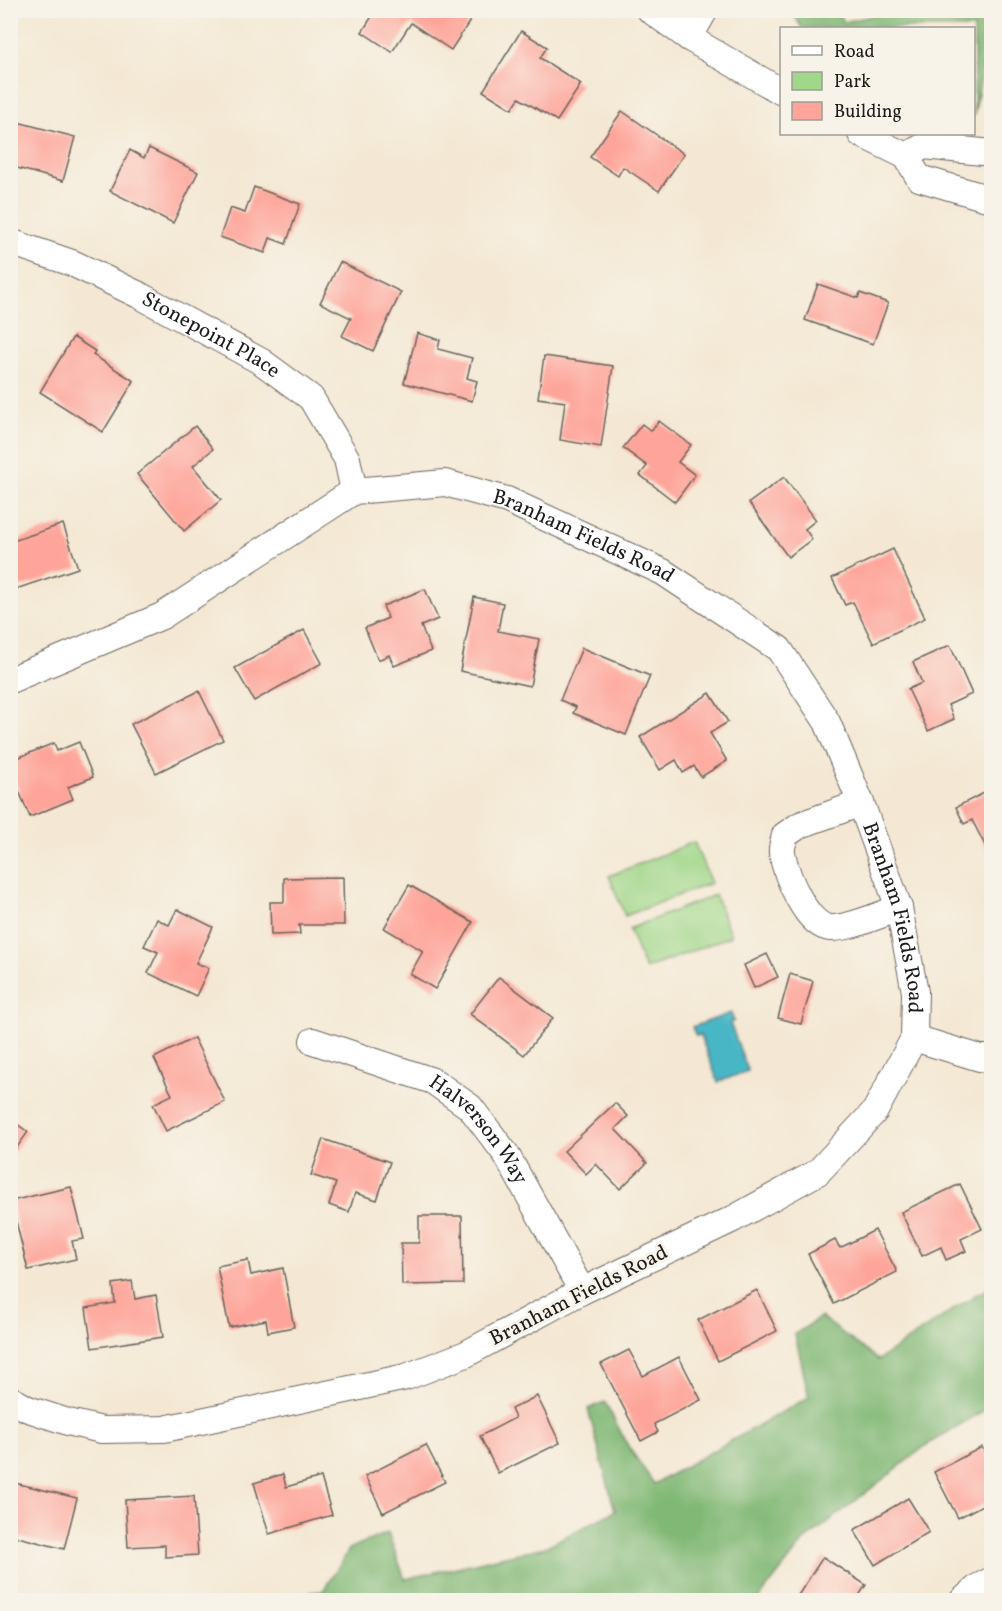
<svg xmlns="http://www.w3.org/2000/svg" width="1002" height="1611" font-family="Vollkorn,serif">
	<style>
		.green { fill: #a0d789; stroke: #5e7a52; stroke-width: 1.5 }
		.forest { fill: #80b875; stroke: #4e6a48; stroke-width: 1.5 }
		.water { fill: #49b6c6; stroke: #326971; stroke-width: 1.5 }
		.building { fill: #fea49a }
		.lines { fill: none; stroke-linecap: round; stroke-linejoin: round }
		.minor-casing { stroke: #68635c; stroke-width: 28 }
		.minor { stroke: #fff; stroke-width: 26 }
		.labels { text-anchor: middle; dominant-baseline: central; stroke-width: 6; stroke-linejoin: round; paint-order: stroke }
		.street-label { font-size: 21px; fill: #1c1c1c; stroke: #f7f3e8 }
	</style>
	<rect width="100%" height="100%" fill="#f7f3e8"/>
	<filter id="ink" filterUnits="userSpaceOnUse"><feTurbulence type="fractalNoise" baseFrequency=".0167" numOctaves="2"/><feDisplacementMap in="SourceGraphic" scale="12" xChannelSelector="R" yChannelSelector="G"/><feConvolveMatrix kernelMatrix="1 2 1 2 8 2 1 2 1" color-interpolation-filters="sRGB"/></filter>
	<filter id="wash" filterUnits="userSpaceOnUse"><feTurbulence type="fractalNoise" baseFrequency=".008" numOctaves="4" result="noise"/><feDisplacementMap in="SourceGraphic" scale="24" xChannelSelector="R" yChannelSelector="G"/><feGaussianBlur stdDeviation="1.35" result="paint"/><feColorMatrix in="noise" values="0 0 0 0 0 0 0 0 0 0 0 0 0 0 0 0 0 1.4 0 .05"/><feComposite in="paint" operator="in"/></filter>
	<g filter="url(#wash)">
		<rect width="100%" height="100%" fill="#f4e8d4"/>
		<g class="green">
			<polygon points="694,842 711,883 625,916 609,876"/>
			<polygon points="715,895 731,936 645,969 629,929"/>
		</g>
		<g class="forest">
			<polygon points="791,11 837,11 844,22 894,11 991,11 991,20 974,116 974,28 802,28"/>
			<polygon points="991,1288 991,1406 928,1444 804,1541 758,1600 248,1600 323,1591 350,1548 388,1533 405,1579 545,1547 615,1511 588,1409 605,1402 628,1446 654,1484 809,1397 795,1334 821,1317 878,1360 977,1294"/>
		</g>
		<polygon class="water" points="731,1013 734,1021 730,1023 748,1071 718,1082 700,1035 696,1036 692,1027"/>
		<g id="blocks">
			<g class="building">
				<polygon points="376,10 477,10 451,50 411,23 392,52 362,32"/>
				<polygon points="521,31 547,47 540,58 581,84 557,121 519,98 512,109 483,91"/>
				<polygon points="622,111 684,154 659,191 623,167 618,176 590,157"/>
				<polygon points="10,120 75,137 63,181 10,166"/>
				<polygon points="149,148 198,172 173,223 110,191 130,150 144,158"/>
				<polygon points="254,187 300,204 286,244 270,238 265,253 220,237 230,208 245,213"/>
				<polygon points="340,262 401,292 373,351 342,336 351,318 320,303"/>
				<polygon points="818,284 858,298 860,293 888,303 873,344 805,320"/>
				<polygon points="417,333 440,340 438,349 472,358 467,378 477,381 472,401 404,383"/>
				<polygon points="73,337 95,351 93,355 134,381 103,432 40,392"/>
				<polygon points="544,356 613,366 601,447 560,440 565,402 538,398"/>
				<polygon points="659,421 691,445 678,462 695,475 675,502 640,475 647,466 623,448 642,424 651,431"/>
				<polygon points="195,426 213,449 193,466 221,500 184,531 137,474"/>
				<polygon points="784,477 816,520 805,529 812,539 788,557 749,503"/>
				<polygon points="63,524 78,568 10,591 10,542"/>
				<polygon points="893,549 925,618 873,643 853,602 845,605 832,578"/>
				<polygon points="425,589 438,619 421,626 431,651 394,666 389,655 378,660 365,628 388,618 383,606"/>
				<polygon points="474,597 503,603 498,631 539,639 530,686 460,671"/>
				<polygon points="304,630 322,663 254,701 235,668"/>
				<polygon points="950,645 972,694 948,705 954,719 928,731 908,689 922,683 913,662"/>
				<polygon points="582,648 650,676 626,735 573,713 576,707 560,700"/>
				<polygon points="199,691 223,740 156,773 131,724"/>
				<polygon points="710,693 728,722 710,733 727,761 701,777 694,766 683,773 676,760 660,770 640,737"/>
				<polygon points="79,742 93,777 68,787 73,799 30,817 10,770 10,761 54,743 57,751"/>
				<polygon points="992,789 992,859 972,820 964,824 956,807"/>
				<polygon points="343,877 344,925 299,925 300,934 271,935 270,902 284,902 284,878"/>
				<polygon points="409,885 473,922 435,989 410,974 423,951 384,928"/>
				<polygon points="177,909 213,927 196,963 209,968 196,996 148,973 158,952 144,946 157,919 169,925"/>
				<polygon points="767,954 778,977 754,988 744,965"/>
				<polygon points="790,974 813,981 801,1024 778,1018"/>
				<polygon points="499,977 553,1018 524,1055 470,1014"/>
				<polygon points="194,1038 225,1102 166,1131 153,1104 172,1095 154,1058"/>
				<polygon points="615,1103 628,1116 615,1129 647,1163 620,1189 596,1164 586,1174 564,1151"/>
				<polygon points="10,1119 28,1132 10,1157"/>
				<polygon points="323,1139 390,1162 377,1200 355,1193 349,1212 329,1205 336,1183 311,1175"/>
				<polygon points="960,1184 982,1229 961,1239 966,1251 946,1260 941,1247 922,1256 901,1212"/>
				<polygon points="71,1187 84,1239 72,1241 76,1259 28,1270 11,1201"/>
				<polygon points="419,1216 462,1216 463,1284 402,1285 401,1243 419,1243"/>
				<polygon points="875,1230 897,1272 834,1304 808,1254 835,1240 840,1248"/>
				<polygon points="248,1260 251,1275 283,1268 294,1327 268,1332 266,1320 229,1327 217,1266"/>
				<polygon points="132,1281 135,1299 156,1295 163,1337 92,1348 86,1308 115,1303 113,1284"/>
				<polygon points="757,1290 777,1331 718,1361 698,1320"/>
				<polygon points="629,1350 643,1376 679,1357 701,1400 654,1424 658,1432 641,1441 601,1364"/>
				<polygon points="537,1396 560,1443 498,1473 480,1436 515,1418 511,1409"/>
				<polygon points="426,1445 445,1482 383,1513 365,1476"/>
				<polygon points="982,1447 992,1465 992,1500 958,1518 934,1472"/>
				<polygon points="283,1474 286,1487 321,1477 332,1515 269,1534 254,1483"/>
				<polygon points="15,1483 77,1498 64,1549 10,1535 10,1500"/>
				<polygon points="194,1496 198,1555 165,1557 165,1545 128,1547 125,1500"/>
				<polygon points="908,1498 929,1532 875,1565 854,1530"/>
				<polygon points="823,1557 866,1585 856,1600 795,1600"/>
			</g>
		</g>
	</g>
	<g filter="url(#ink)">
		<use href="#blocks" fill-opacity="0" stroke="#68635c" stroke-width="1.5"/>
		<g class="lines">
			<defs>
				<g id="minor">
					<polyline points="650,10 689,38 782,92"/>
					<polyline points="689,38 705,10"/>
					<polyline points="861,134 906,156 919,178 987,198 992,195"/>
					<polyline points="906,156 924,146 992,153"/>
					<path id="s1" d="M10,242L72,263L139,295L262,362L311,398L347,459L354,491"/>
					<path id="s2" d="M10,680L162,616L354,491L445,483L507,500L663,572L779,649L827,722L861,803L899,908L915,992L914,1038L875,1111L818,1172L733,1219L582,1291L466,1354L406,1377L164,1429L102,1430L68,1422L28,1409L10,1399"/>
					<path d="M861,803L800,825L785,835C784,841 781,847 782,853C786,874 806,927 831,928C848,929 882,914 899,908"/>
					<polyline points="914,1038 980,1058 992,1058"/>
					<path id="s3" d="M313,1041L433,1081L470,1107L506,1154L582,1291"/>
					<polyline points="963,1600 978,1587 992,1580"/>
				</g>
			</defs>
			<use href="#minor" class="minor-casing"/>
			<use href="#minor" class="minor"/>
		</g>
	</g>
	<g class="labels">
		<g class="street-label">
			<text stroke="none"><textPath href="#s1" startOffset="222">Stonepoint Place</textPath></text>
			<text stroke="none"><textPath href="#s2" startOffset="634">Branham Fields Road</textPath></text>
			<text stroke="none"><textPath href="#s2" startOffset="1156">Branham Fields Road</textPath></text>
			<text stroke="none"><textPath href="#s3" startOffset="194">Halverson Way</textPath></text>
			<text transform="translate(579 1296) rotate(-27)">Branham Fields Road</text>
		</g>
	</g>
	<rect width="1002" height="1611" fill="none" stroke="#f7f3e8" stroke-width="36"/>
	<rect x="780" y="27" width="195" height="108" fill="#f7f3e8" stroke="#9f9d96" stroke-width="1.5"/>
	<rect x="792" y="46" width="30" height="9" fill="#ffffff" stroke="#9f9d96" stroke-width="1.5"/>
	<text x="834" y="57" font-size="18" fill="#1c1c1c">Road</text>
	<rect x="792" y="72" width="30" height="18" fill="#a0d789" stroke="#9f9d96" stroke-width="1.5"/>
	<text x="834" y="87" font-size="18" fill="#1c1c1c">Park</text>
	<rect x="792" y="102" width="30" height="18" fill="#fea49a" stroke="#9f9d96" stroke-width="1.5"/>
	<text x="834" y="117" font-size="18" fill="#1c1c1c">Building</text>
</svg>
